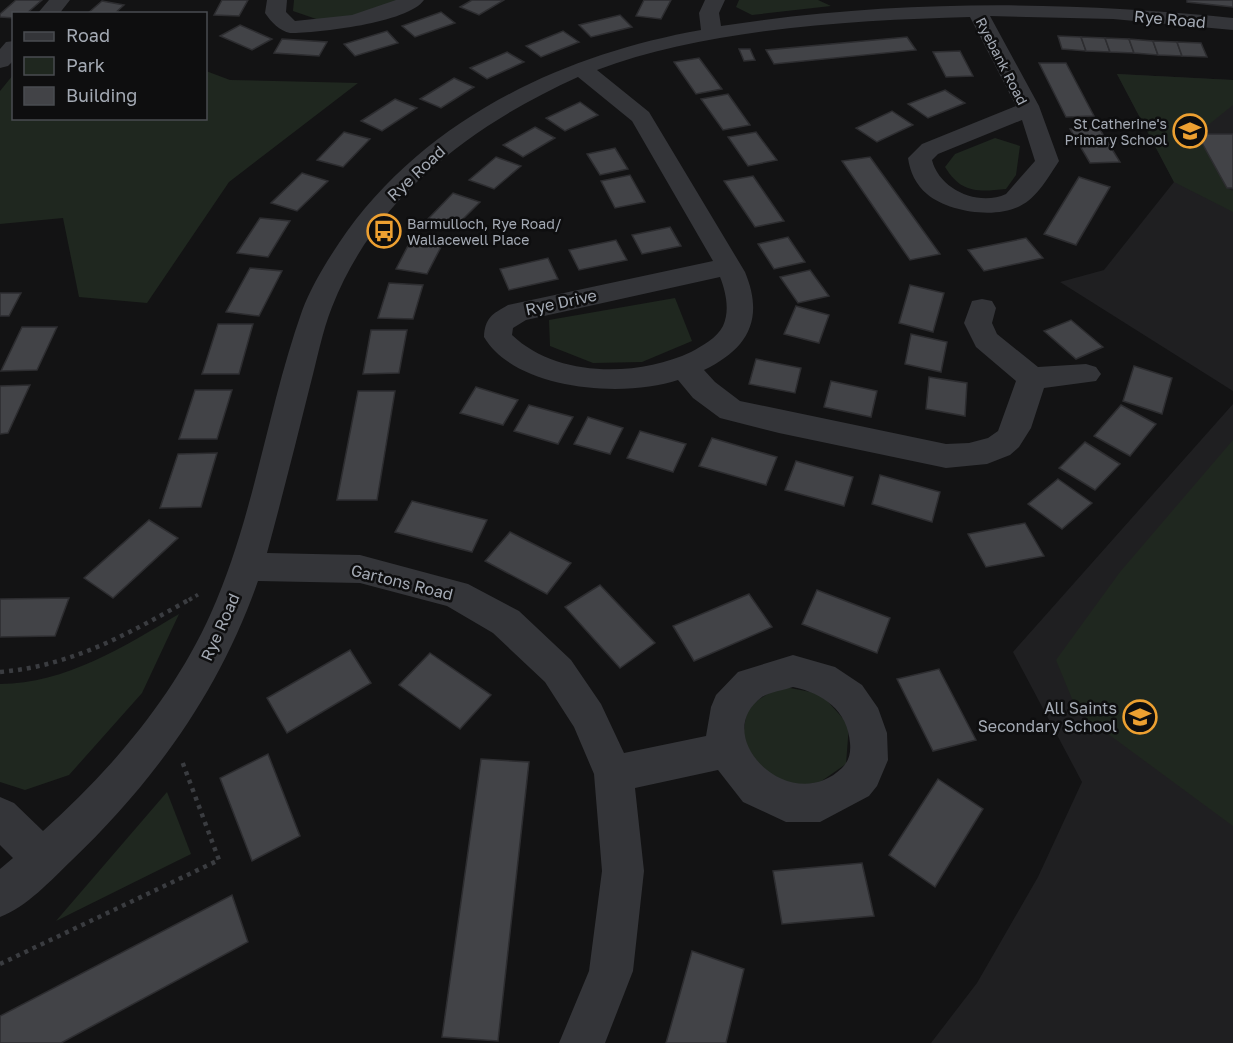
<svg xmlns="http://www.w3.org/2000/svg" width="1233" height="1043" font-family="'Golos Text',sans-serif">
	<style>
		.built { fill: #1f1f21 }
		.green { fill: #1f271f }
		.building { fill: #424347; stroke: #2d2d30; stroke-width: 1.5 }
		.lines { fill: none; stroke-linecap: round; stroke-linejoin: round }
		.path-far1 { stroke: #3a3c40; stroke-width: 4; stroke-dasharray: 3 4.5; stroke-linecap: butt }
		.path { stroke: #3a3c40; stroke-width: 4.5; stroke-dasharray: 4 5; stroke-linecap: butt }
		.minor { fill: #343539; fill-rule: evenodd }
		.labels { text-anchor: middle; dominant-baseline: central; stroke-width: 5; stroke-linejoin: round; paint-order: stroke }
		.far-street-label { font-size: 14px; fill: #a4aab4; stroke: #0e0e0f }
		.far-poi-label { font-size: 14px; fill: #a4aab4; stroke: #0e0e0f; text-anchor: end }
		.street-label { font-size: 16px; fill: #a4aab4; stroke: #0e0e0f }
		.poi-label { font-size: 16px; fill: #a4aab4; stroke: #0e0e0f; text-anchor: end }
	</style>
	<rect width="100%" height="100%" fill="#131314"/>
	<g class="built">
		<polygon points="1117,74 1233,80 1233,391 1060,282 1104,270 1174,182"/>
		<polygon points="1233,404 1233,1043 931,1043 977,983 1038,877 1082,782 1013,652"/>
	</g>
	<g class="green">
		<polygon points="294,0 403,0 353,17 322,21 293,11"/>
		<polygon points="739,0 818,0 831,6 752,15 736,7"/>
		<polygon points="206,71 230,80 358,83 229,182 147,303 79,297 63,218 0,224 0,91 13,75 14,118 206,118"/>
		<polygon points="1117,74 1233,80 1233,105 1197,134 1227,188 1233,191 1233,212 1174,182"/>
		<path d="M995,138L1020,146L1016,175L1006,189C977,192 961,193 945,167L955,154Z"/>
		<polygon points="675,298 692,341 642,362 593,363 550,346 549,320"/>
		<polygon points="1233,440 1233,826 1077,711 1056,660 1120,572"/>
		<path d="M179,614L142,693L69,775L25,790L0,782V684C65,684 125,646 179,614Z"/>
		<polygon points="780,686 821,694 849,725 846,764 813,787 769,779 742,745 747,707"/>
		<polygon points="167,792 191,854 56,921"/>
	</g>
	<g class="building">
		<polygon points="16,0 42,0 26,14 14,14 14,18 0,17 0,14"/>
		<polygon points="222,0 248,0 239,16 214,15"/>
		<polygon points="472,0 504,0 479,15 460,7"/>
		<polygon points="644,0 671,0 661,19 636,16"/>
		<polygon points="1187,0 1233,0 1233,7 1187,2"/>
		<polygon points="102,1 124,5 114,14 87,14"/>
		<polygon points="441,12 455,23 415,37 402,26"/>
		<polygon points="620,15 632,27 591,37 579,25"/>
		<polygon points="240,25 272,39 252,50 220,36"/>
		<polygon points="387,31 398,43 355,56 344,44"/>
		<polygon points="563,31 579,42 541,57 526,46"/>
		<polygon points="1058,36 1081,37 1086,51 1062,49"/>
		<polygon points="907,37 916,50 774,64 766,50"/>
		<polygon points="1081,37 1105,38 1110,52 1086,51"/>
		<polygon points="1105,38 1129,39 1134,53 1110,52"/>
		<polygon points="282,39 327,42 319,56 274,53"/>
		<polygon points="1129,39 1153,41 1158,55 1134,53"/>
		<polygon points="1153,41 1177,42 1182,56 1158,55"/>
		<polygon points="1177,42 1201,43 1207,57 1182,56"/>
		<polygon points="739,49 750,49 755,60 744,61"/>
		<polygon points="960,51 973,76 946,77 933,52"/>
		<polygon points="507,52 524,62 487,79 470,68"/>
		<polygon points="699,58 722,89 696,94 674,62"/>
		<polygon points="1039,63 1066,63 1094,116 1066,117"/>
		<polygon points="454,78 474,87 441,108 420,99"/>
		<polygon points="945,90 965,103 928,118 908,104"/>
		<polygon points="728,94 750,125 723,130 701,99"/>
		<polygon points="395,99 417,108 382,131 361,121"/>
		<polygon points="580,102 598,115 565,131 546,118"/>
		<polygon points="892,111 913,125 877,142 856,128"/>
		<polygon points="535,127 555,138 523,157 503,145"/>
		<polygon points="1099,128 1120,162 1090,163 1070,129"/>
		<polygon points="344,132 370,139 343,167 317,160"/>
		<polygon points="756,132 777,160 748,166 728,137"/>
		<polygon points="1197,134 1233,134 1233,188 1227,188"/>
		<polygon points="615,148 628,169 600,175 587,154"/>
		<polygon points="496,157 521,166 494,189 469,180"/>
		<polygon points="870,157 940,254 910,260 842,161"/>
		<polygon points="302,173 328,181 297,211 271,203"/>
		<polygon points="630,175 645,202 615,208 601,181"/>
		<polygon points="753,176 784,221 755,227 724,181"/>
		<polygon points="1079,177 1110,187 1076,245 1044,234"/>
		<polygon points="453,193 480,202 454,228 428,219"/>
		<polygon points="260,218 290,221 268,257 237,253"/>
		<polygon points="670,227 681,246 642,254 632,235"/>
		<polygon points="788,237 805,262 774,269 758,244"/>
		<polygon points="412,238 443,243 427,274 396,269"/>
		<polygon points="1026,238 1043,258 984,271 968,250"/>
		<polygon points="616,240 627,260 579,270 569,250"/>
		<polygon points="548,258 558,279 509,290 500,269"/>
		<polygon points="250,268 282,271 259,316 226,312"/>
		<polygon points="810,270 829,296 798,303 780,277"/>
		<polygon points="389,283 423,285 413,319 378,318"/>
		<polygon points="910,285 944,293 933,332 899,323"/>
		<polygon points="0,293 21,293 9,316 0,316"/>
		<polygon points="796,306 829,315 819,343 784,334"/>
		<polygon points="1071,320 1103,347 1076,359 1044,331"/>
		<polygon points="218,324 253,324 239,374 202,374"/>
		<polygon points="22,327 57,327 37,370 1,371"/>
		<polygon points="371,330 407,330 399,373 363,374"/>
		<polygon points="911,334 947,342 941,372 905,364"/>
		<polygon points="756,359 801,368 795,393 749,384"/>
		<polygon points="1134,366 1172,378 1162,414 1123,401"/>
		<polygon points="929,377 967,383 965,416 926,409"/>
		<polygon points="831,381 877,391 871,417 824,407"/>
		<polygon points="30,385 8,433 0,434 0,386"/>
		<polygon points="476,387 518,400 503,425 460,413"/>
		<polygon points="195,390 232,390 217,439 179,439"/>
		<polygon points="358,391 395,391 377,500 337,500"/>
		<polygon points="529,405 573,417 558,444 514,431"/>
		<polygon points="1121,405 1156,424 1130,456 1094,436"/>
		<polygon points="588,417 623,428 610,454 574,444"/>
		<polygon points="640,431 686,444 673,472 627,458"/>
		<polygon points="712,438 777,457 766,485 699,466"/>
		<polygon points="1085,442 1120,464 1095,490 1059,468"/>
		<polygon points="217,453 201,507 160,508 178,454"/>
		<polygon points="796,461 853,477 844,506 785,490"/>
		<polygon points="880,475 940,492 932,522 872,504"/>
		<polygon points="1058,479 1092,503 1062,529 1028,504"/>
		<polygon points="412,501 487,520 472,552 395,532"/>
		<polygon points="149,520 178,538 113,598 84,578"/>
		<polygon points="1025,523 1044,556 986,567 968,534"/>
		<polygon points="510,532 571,563 547,594 485,561"/>
		<polygon points="600,585 655,643 620,668 565,607"/>
		<polygon points="817,590 890,618 877,653 802,624"/>
		<polygon points="749,594 772,627 694,661 673,626"/>
		<polygon points="69,598 55,636 0,637 0,599"/>
		<polygon points="350,650 371,683 287,733 267,698"/>
		<polygon points="430,653 491,695 460,729 399,685"/>
		<polygon points="939,669 976,740 933,751 897,679"/>
		<polygon points="268,754 300,836 252,861 220,778"/>
		<polygon points="481,759 529,762 498,1041 442,1037"/>
		<polygon points="938,779 983,809 935,887 889,855"/>
		<polygon points="862,863 874,916 782,924 773,871"/>
		<polygon points="232,895 248,942 61,1043 0,1043 0,1016"/>
		<polygon points="692,951 744,969 726,1043 666,1043"/>
	</g>
	<g class="lines">
		<polyline class="path-far1" points="189,600 199,594"/>
		<g class="path">
			<path d="M0,672C72,666 130,633 192,598"/>
			<polyline points="0,964 219,860 182,761"/>
		</g>
		<g class="minor">
			<polygon points="49,0 70,0 59,14 37,14"/>
			<path d="M267,0H287L286,12L295,21L352,15L396,0H424C408,23 318,33 290,33C280,31 271,22 265,13Z"/>
			<path d="M705,0H725L719,13L721,26C891,0 1062,0 1233,18V30L1113,19L990,16L1039,106L1059,161C1049,176 1037,198 1020,206C995,219 948,212 927,194C916,185 910,172 908,158L922,144L1016,106L970,17C853,20 706,29 597,70L649,112L745,272C765,320 747,349 704,370L715,382L740,401L946,444L969,443L988,438L998,431L1016,381L976,347L964,323L972,301L982,299L992,301L996,308L992,323L997,334L1038,367L1086,364L1096,367L1101,374L1096,381L1044,388L1031,428L1019,447L1010,455L987,464L946,468L779,433L720,418L693,398L678,380C625,398 516,391 484,337C485,318 492,314 508,305L713,261L632,121L578,77C474,124 375,196 332,307C322,332 317,360 310,386C296,442 282,498 267,553L360,555L468,584L519,611L571,660L601,704L624,753L706,736L711,707L716,695L738,672L793,655L835,667L862,685L878,708L887,733L888,760L877,786L869,796L820,822H786L743,802L718,770L635,788L644,871L633,971L605,1043H559L589,971L602,871L594,774L574,727L545,682L493,633L447,606L360,583L258,581C220,690 154,782 71,861C50,881 28,906 0,917V869L13,858L0,845V797L14,803L43,831C111,770 173,698 211,613C254,517 267,410 302,311C311,287 325,264 339,243C421,121 560,55 701,30L699,13ZM1022,120L1035,161L1006,194C978,207 939,189 932,160L938,154ZM720,277C726,292 730,311 723,326C717,338 702,346 691,352C638,377 557,378 512,335L513,328L526,320ZM793,687C823,693 848,711 850,743C851,753 849,761 842,768C790,818 708,736 762,697C770,692 784,690 793,687Z"/>
			<polygon points="14,41 14,60 8,66 0,68 0,49 6,42"/>
		</g>
	</g>
	<defs>
		<symbol id="school-ring" viewBox="-11 -11 22 22"><circle r="9.5" fill="#0e0e0f" stroke="#eda031" stroke-width="1.5"/><path d="M0-5L7-2L0 1L-7-2ZM-4 1L0 2.5L4 1V4Q0 6-4 4Z" fill="#eda031"/></symbol>
		<symbol id="bus-ring" viewBox="-11 -11 22 22"><circle r="9.5" fill="#0e0e0f" stroke="#eda031" stroke-width="1.5"/><path d="M-5-6H5V4H4V6H2V4H-2V6H-4V4H-5ZM-3.5-4V0h7V-4ZM-3.5 1.2v1.5H-2V1.2ZM2 1.2v1.5H3.5V1.2Z" fill="#eda031"/></symbol>
	</defs>
	<g fill-rule="evenodd">
		<use href="#school-ring" x="1171" y="112" width="38" height="38"/>
		<use href="#bus-ring" x="365" y="212" width="38" height="38"/>
		<use href="#school-ring" x="1121" y="698" width="38" height="38"/>
	</g>
	<g class="labels">
		<g class="far-street-label">
			<text transform="translate(1002 61) rotate(63)">Ryebank Road</text>
		</g>
		<g class="far-poi-label">
			<text x="1167" y="123">St Catherine's<tspan x="1167" dy="16">Primary School</tspan></text>
			<text x="407" y="223" text-anchor="start">Barmulloch, Rye Road/<tspan x="407" dy="16">Wallacewell Place</tspan></text>
		</g>
		<g class="street-label">
			<text transform="translate(1170 19) rotate(5)">Rye Road</text>
			<text transform="translate(416 173) rotate(-43)">Rye Road</text>
			<text transform="translate(561 302) rotate(-12)">Rye Drive</text>
			<text transform="translate(402 582) rotate(14)">Gartons Road</text>
			<text transform="translate(220 627) rotate(-66)">Rye Road</text>
		</g>
		<g class="poi-label">
			<text x="1117" y="708">All Saints<tspan x="1117" dy="18">Secondary School</tspan></text>
		</g>
	</g>
	<rect x="12" y="12" width="195" height="108" fill="#0e0e0f" stroke="#4a4c51" stroke-width="1.5"/>
	<rect x="24" y="32" width="30" height="9" fill="#343539" stroke="#4a4c51" stroke-width="1.5"/>
	<text x="66" y="42" font-size="18" fill="#a4aab4">Road</text>
	<rect x="24" y="57" width="30" height="18" fill="#1f271f" stroke="#4a4c51" stroke-width="1.5"/>
	<text x="66" y="72" font-size="18" fill="#a4aab4">Park</text>
	<rect x="24" y="87" width="30" height="18" fill="#424347" stroke="#4a4c51" stroke-width="1.5"/>
	<text x="66" y="102" font-size="18" fill="#a4aab4">Building</text>
</svg>
